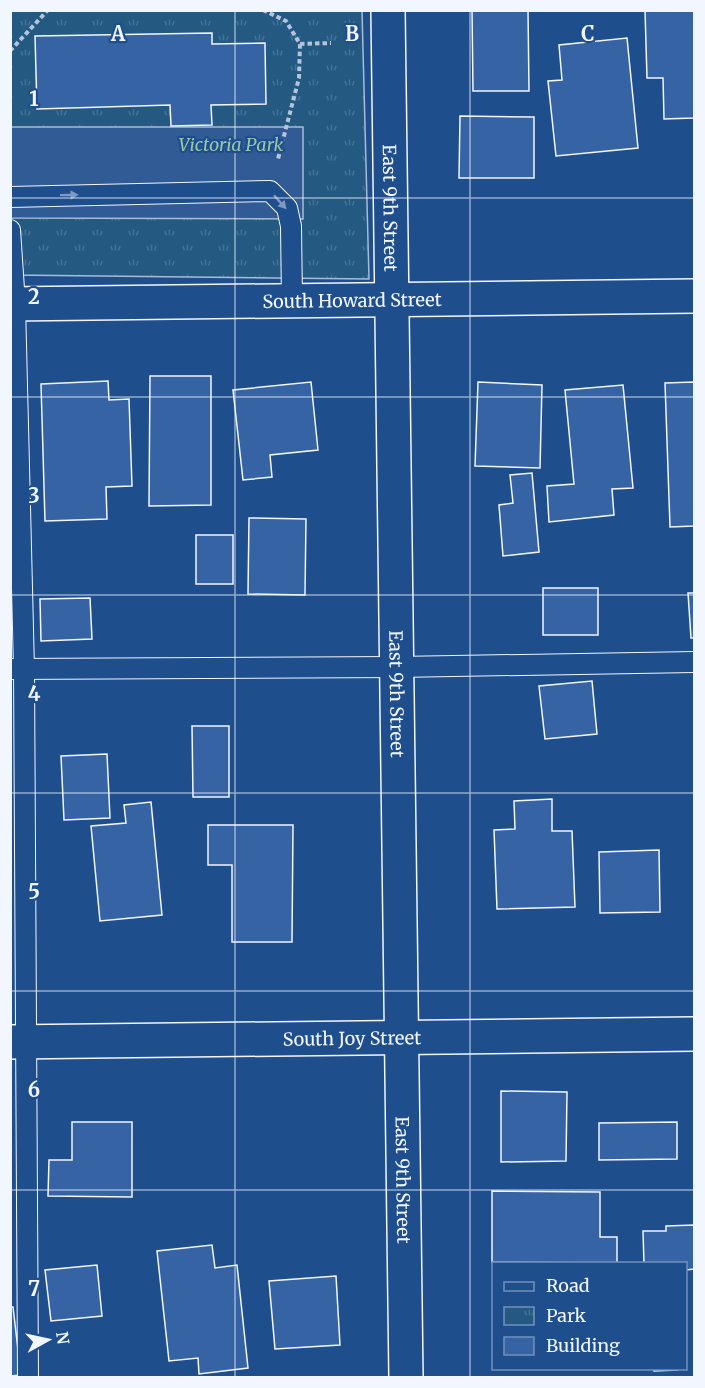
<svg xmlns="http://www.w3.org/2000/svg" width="705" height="1388" font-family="Merriweather,serif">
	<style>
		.park { fill: url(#park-tufts); stroke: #a8bbd7; stroke-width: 1.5 }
		.parking { fill: #305b95; stroke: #a8bbd7; stroke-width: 1.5 }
		.building { fill: #3563a3; stroke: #f2f6ff; stroke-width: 1.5 }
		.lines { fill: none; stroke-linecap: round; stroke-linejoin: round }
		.service-casing { stroke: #f2f6ff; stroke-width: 22 }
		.minor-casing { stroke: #f2f6ff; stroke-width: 36 }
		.path { stroke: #b3c4dc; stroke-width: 4; stroke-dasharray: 4.5 3; stroke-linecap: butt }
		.service { stroke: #1f4e8c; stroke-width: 20 }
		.minor { stroke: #1f4e8c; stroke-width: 33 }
		.oneway { fill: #7e9ac0 }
		.grid { fill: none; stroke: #f2f6ff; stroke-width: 1.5; stroke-opacity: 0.55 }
		.labels { text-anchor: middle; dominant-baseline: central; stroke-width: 4.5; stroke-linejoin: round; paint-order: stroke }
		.park-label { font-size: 18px; font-style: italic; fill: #97c8a6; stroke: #1f4e8c }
		.street-label { font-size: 18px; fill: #f2f6ff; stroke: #1f4e8c }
		.grid-label { font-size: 20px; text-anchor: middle; font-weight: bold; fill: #f2f6ff; stroke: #1f4e8c; stroke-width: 4.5; stroke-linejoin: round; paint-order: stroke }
	</style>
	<defs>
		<pattern id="park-tufts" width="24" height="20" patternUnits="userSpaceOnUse" patternTransform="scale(1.5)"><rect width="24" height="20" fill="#245a82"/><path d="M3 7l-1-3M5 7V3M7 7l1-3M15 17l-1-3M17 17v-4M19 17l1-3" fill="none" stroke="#447295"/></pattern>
	</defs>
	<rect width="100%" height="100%" fill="#1f4e8c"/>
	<polygon class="park" points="11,11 362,11 369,279 11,275"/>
	<polygon class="parking" points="11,127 303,127 303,219 11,218"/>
	<g class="building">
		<polygon points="472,10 528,10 529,91 473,91"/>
		<polygon points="645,10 694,10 694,118 664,119 663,78 647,78"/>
		<polygon points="212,33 212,44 265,43 266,104 211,105 212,125 171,126 170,105 37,109 35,36"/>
		<polygon points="627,38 638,148 556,156 548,81 562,80 559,45"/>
		<polygon points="460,116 534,117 534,178 459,178"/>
		<polygon points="150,376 211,376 211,505 149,506"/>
		<polygon points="108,381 109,400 129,399 132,486 106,487 107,519 45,521 41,384"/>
		<polygon points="311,382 318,450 270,455 272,477 243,480 233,390"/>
		<polygon points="478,382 542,385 540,468 475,466"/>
		<polygon points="694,382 694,526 670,527 665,383"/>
		<polygon points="623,385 633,488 612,489 614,515 549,522 547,486 574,484 565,390"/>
		<polygon points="532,473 539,552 503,556 499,505 513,503 510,475"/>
		<polygon points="249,518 306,519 305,595 248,594"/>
		<rect x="196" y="535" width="37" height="49"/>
		<rect x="543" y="588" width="55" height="47"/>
		<polygon points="688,593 694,593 694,638 691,638"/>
		<polygon points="90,598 92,639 41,641 40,599"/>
		<polygon points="592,681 597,734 545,739 539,686"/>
		<polygon points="192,726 229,726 229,797 193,797"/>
		<polygon points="107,754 110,818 64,820 61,756"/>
		<polygon points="552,799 552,831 572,831 575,907 497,909 494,830 515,829 514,801"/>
		<polygon points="151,802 162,915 100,921 91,826 126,823 124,805"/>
		<polygon points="208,825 293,825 292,942 232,942 232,865 208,865"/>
		<polygon points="659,850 660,912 600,913 599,852"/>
		<polygon points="501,1091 567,1092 566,1161 501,1162"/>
		<polygon points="72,1122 132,1122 132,1197 48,1196 49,1160 72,1160"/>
		<polygon points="677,1122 677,1159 599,1160 599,1123"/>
		<polygon points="492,1191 600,1192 600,1237 617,1237 617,1263 492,1262"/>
		<polygon points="694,1225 694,1269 686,1270 686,1264 644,1264 643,1231 666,1231 666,1226"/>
		<polygon points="212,1245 215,1268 237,1265 248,1368 199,1374 198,1358 169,1361 157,1251"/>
		<polygon points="97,1265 102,1316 51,1321 45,1270"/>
		<polygon points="336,1276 340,1345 275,1349 269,1281"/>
		<polygon points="10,1307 13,1307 21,1375 10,1376"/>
		<polygon points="653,1368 676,1368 677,1370 654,1371"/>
	</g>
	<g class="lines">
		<defs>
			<g id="service">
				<polyline points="10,197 270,191 287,208 291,226 292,301"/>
				<polyline points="10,230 15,304 24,669 28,1378"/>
				<polyline points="10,669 397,667 694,662"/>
			</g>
			<g id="minor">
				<path id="s1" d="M388,10L406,1378"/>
				<path id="s2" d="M10,304L694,296"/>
				<path id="s3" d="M10,1042L694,1034"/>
			</g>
		</defs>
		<use href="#service" class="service-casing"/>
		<use href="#minor" class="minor-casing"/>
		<g class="path">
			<polyline points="263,10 286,21 300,44 299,78 278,159"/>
			<polyline points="300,44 331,43"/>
			<polyline points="10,51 48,10"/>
		</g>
		<use href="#service" class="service"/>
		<use href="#minor" class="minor"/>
	</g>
	<defs><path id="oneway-solid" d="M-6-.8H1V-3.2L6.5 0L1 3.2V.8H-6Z" transform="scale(1.5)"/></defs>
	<g class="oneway">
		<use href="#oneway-solid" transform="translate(69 195) rotate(-1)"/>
		<use href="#oneway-solid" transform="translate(280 202) rotate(48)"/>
	</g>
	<path class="grid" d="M235,10V1378M470,10V1378M10,198H694M10,397H694M10,595H694M10,793H694M10,991H694M10,1190H694"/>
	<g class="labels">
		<g class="park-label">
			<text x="231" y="144">Victoria Park</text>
		</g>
		<g class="street-label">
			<text stroke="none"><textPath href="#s1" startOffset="198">East 9th Street</textPath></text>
			<text stroke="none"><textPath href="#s2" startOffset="342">South Howard Street</textPath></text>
			<text stroke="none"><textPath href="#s1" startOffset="684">East 9th Street</textPath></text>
			<text stroke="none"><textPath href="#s3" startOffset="342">South Joy Street</textPath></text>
			<text stroke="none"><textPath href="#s1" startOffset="1170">East 9th Street</textPath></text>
		</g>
	</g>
	<g class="grid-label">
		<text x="118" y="41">A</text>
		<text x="352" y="41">B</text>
		<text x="588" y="41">C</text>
		<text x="34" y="106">1</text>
		<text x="34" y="304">2</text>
		<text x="34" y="503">3</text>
		<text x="34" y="701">4</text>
		<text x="34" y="899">5</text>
		<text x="34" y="1097">6</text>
		<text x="34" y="1296">7</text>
	</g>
	<rect width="705" height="1388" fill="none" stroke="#f2f6ff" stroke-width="24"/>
	<rect x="492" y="1262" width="195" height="108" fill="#1f4e8c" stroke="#7391ba" stroke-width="1.5"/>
	<rect x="504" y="1282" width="30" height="9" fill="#1f4e8c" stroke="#7391ba" stroke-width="1.5"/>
	<text x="546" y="1292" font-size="18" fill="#f2f6ff">Road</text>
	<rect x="504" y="1307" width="30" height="18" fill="url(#park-tufts)" stroke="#7391ba" stroke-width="1.5"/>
	<text x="546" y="1322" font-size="18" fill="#f2f6ff">Park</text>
	<rect x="504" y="1337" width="30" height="18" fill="#3563a3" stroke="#7391ba" stroke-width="1.5"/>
	<text x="546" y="1352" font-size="18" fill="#f2f6ff">Building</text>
	<g transform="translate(48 1340) rotate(82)" stroke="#1f4e8c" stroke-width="4.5" paint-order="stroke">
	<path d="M0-4.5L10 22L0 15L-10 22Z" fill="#f2f6ff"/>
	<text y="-9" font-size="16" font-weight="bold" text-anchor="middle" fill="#f2f6ff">N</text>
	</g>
</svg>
